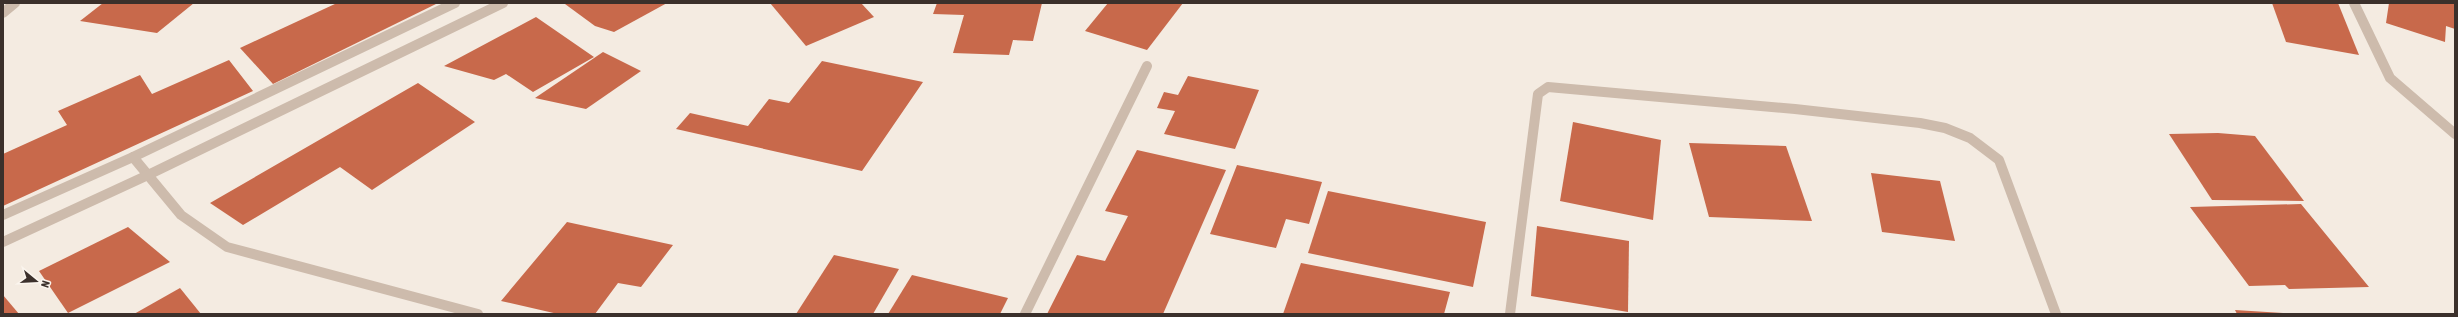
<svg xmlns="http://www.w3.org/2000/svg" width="2458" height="317" font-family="'Asap Condensed',sans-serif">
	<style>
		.building { fill: #c8694b }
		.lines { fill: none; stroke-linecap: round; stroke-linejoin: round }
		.minor { stroke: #cdbbac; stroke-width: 10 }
	</style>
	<rect width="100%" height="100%" fill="#f4ebe1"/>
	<g class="building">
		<polygon points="103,3 194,3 157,33 80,21"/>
		<polygon points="337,3 438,3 273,84 240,48"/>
		<polygon points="567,3 667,3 614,32 595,26 565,4"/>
		<polygon points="770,3 861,3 874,17 806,46"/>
		<polygon points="937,3 1042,3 1033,41 1013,40 1009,55 953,53 964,15 933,14"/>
		<polygon points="1108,3 1183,3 1147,50 1085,31"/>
		<polygon points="2272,3 2338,3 2359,55 2286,42"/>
		<polygon points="2389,3 2455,3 2455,29 2446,26 2445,42 2386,23"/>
		<polygon points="536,17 594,57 533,92 506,74 494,80 444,66"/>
		<polygon points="603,52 641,71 586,109 535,98"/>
		<polygon points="229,60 253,91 3,206 3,154 67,125 58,111 140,75 152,94"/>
		<polygon points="822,61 923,82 862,171 676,129 690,113 748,126 769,99 789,103"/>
		<polygon points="1188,76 1259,90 1235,149 1164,134 1175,111 1157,108 1164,92 1178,95"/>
		<polygon points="418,83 475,122 372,190 340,167 243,225 210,203"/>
		<polygon points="1573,122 1661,140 1653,220 1560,201"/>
		<polygon points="2218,133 2255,136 2304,201 2212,200 2169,134"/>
		<polygon points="1689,143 1786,146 1812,221 1709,217"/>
		<polygon points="1137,150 1226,170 1163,314 1047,314 1077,255 1105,261 1128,216 1105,211"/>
		<polygon points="1237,165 1322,182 1309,224 1286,219 1276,248 1210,234"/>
		<polygon points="1871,173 1940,181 1955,241 1882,232"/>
		<polygon points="1328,191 1486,222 1473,287 1308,253"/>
		<polygon points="2301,204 2369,287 2289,289 2285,285 2249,286 2190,207"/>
		<polygon points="567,222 673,245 641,287 618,283 595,314 558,314 501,301"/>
		<polygon points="1537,226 1629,241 1628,312 1531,296"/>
		<polygon points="128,227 170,262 68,313 39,271"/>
		<polygon points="834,255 899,269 873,314 796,314"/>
		<polygon points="1301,263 1450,292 1444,314 1283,314"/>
		<polygon points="912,275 1008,298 1000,314 888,314"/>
		<polygon points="180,288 201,314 134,314"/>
		<polygon points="3,295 19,314 3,314"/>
		<polygon points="2235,310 2283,313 2283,314 2237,314"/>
	</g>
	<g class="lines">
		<g class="minor">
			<polyline points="2354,3 2390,78 2455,134"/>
			<polyline points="3,13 15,3"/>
			<polyline points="133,157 181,215 227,247 478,314"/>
			<polyline points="3,215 133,157 455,3"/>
			<polyline points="3,242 148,175 503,3"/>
			<polyline points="1025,314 1147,66"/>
			<polyline points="1510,314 1538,94 1548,87 1795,109 1920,123 1945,128 1970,138 1999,160 2056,314"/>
		</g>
	</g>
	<rect width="2458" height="317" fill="none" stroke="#3b302b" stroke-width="8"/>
	<g transform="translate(36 281) rotate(108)" stroke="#fbf5ee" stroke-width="3" paint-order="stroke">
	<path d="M0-3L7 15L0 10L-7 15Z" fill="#3b302b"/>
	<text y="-6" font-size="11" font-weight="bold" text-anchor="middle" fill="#3b302b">N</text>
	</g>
</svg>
